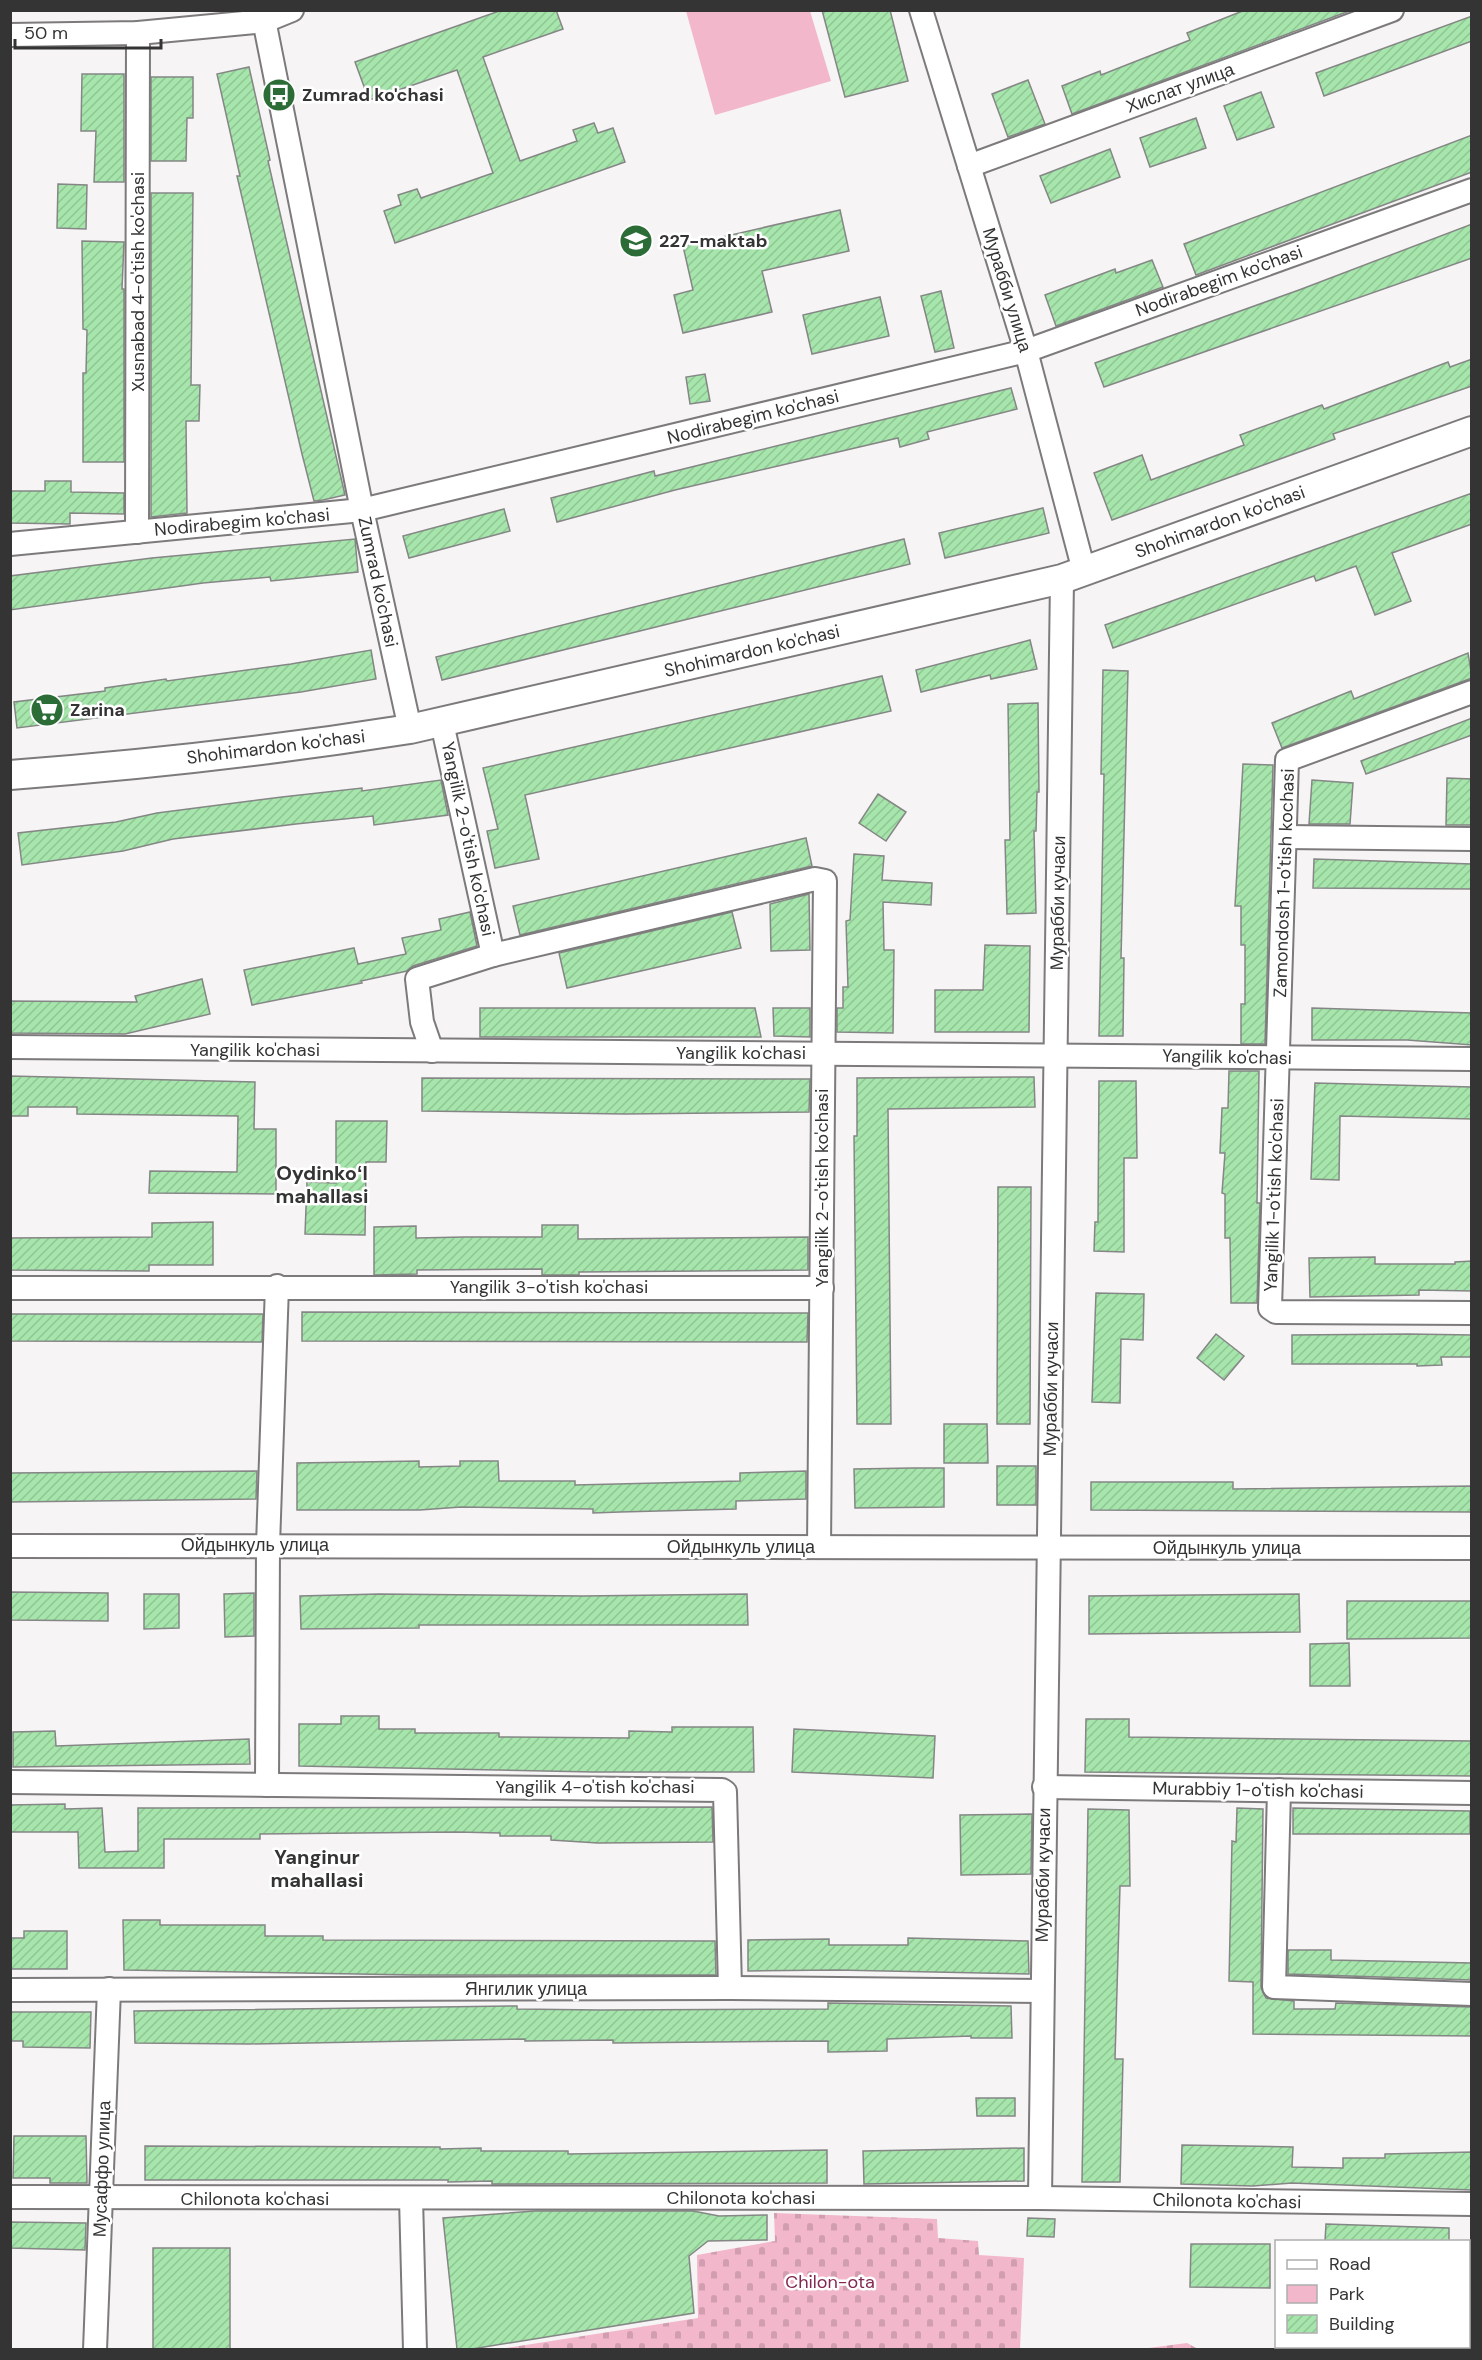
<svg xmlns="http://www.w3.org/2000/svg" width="1482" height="2360" font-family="'DM Sans',sans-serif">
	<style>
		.green { fill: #f2b7cb }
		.cemetery { fill: url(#cemetery-stones) }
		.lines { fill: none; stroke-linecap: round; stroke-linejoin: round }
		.stream { stroke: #a87084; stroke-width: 6 }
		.building { fill: url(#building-hatch); stroke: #848785; stroke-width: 1.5 }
		.minor-casing { stroke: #7d7a7b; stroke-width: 26 }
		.major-casing { stroke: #7d7a7b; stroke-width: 32 }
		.minor { stroke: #fff; stroke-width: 22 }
		.major { stroke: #fff; stroke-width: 28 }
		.labels { text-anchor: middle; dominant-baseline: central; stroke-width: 5; stroke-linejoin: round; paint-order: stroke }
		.street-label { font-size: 18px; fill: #353434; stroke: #fff }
		.poi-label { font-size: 18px; font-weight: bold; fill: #353434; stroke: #fff; text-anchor: start }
		.park-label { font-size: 18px; fill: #832751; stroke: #fff }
		.neighbourhood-label { font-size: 20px; font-weight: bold; fill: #353434; stroke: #fff }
	</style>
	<defs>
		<pattern id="cemetery-stones" width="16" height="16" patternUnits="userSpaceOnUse" patternTransform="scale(1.5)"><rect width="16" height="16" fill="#f2b7cb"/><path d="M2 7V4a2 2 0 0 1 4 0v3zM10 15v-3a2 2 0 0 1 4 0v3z" fill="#d09eaf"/></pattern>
		<pattern id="building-hatch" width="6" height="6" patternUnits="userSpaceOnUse" patternTransform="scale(1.5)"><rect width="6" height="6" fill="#a6e5ab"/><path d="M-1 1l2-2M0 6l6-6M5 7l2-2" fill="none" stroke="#90c594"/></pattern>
	</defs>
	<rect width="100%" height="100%" fill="#f7f4f5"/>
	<polygon class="green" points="686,11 810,11 831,81 715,115"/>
	<g class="cemetery">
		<polygon points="774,2213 937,2219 938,2238 978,2241 979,2255 1024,2258 1020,2349 500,2349 698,2318 697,2255 775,2241"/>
		<polygon points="1187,2343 1198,2349 1141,2349"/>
	</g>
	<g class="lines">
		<polyline class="stream" points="1367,2350 1370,2350"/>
	</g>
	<g class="building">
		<polygon points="502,10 556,10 563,29 483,57 520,161 577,141 573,130 594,123 598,133 613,128 625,162 395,243 384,211 401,205 398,195 417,189 421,198 493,173 457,70 369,100 355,62"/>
		<polygon points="822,10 890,10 908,81 845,97"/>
		<polygon points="1245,10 1352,10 1072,114 1062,86 1100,71 1101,75 1190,40 1187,33"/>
		<polygon points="1472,16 1472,41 1324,96 1316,73"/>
		<polygon points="249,67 270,160 268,161 345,495 323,500 314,501 302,454 237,176 240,176 217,74"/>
		<polygon points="82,74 124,74 124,182 94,182 96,131 81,131"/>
		<polygon points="151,77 193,77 193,118 187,118 186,161 151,161"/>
		<polygon points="1028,80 1045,124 1008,137 992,94"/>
		<polygon points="1261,92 1274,127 1237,140 1224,106"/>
		<polygon points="1196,118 1206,148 1150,167 1140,138"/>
		<polygon points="1472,135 1472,172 1196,275 1184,244"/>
		<polygon points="1110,149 1120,177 1051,203 1040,176"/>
		<polygon points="58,184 87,185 86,229 57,228"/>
		<polygon points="151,193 193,193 191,385 200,385 199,421 186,421 187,513 151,517"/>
		<polygon points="840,210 849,251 762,271 772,312 683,333 674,295 693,290 683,246"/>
		<polygon points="1472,224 1472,258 1104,387 1095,363 1299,290"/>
		<polygon points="82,241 124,242 122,289 124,289 124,462 83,462 83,373 86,373 87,330 83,329"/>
		<polygon points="1152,260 1163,287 1056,326 1045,295 1115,269 1116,273"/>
		<polygon points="941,291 954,348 935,352 921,296"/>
		<polygon points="880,297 889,336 812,354 803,315"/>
		<polygon points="1472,359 1472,386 1333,434 1335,439 1112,520 1094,473 1142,455 1151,480 1244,445 1240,435 1322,405 1324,409 1448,362 1450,367"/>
		<polygon points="705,374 710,401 690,404 686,377"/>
		<polygon points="1011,388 1017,409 927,432 929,439 900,447 898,438 675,490 557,522 551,498 654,471 655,476"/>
		<polygon points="45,481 71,481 71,492 124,493 124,514 70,513 70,524 10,523 10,491 45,491"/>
		<polygon points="1472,493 1472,524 1392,553 1411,601 1375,615 1356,566 1316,581 1314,576 1113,648 1105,625"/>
		<polygon points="1043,508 1049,533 945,558 939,533"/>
		<polygon points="504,509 510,531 409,558 403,536"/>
		<polygon points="355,539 358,572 271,581 270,577 203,583 10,610 10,576 152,558"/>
		<polygon points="904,539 910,564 442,680 436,657"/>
		<polygon points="1030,640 1037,669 991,679 990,675 921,692 916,670"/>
		<polygon points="371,650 376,679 301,692 17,728 14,702 105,691 105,688 166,679 167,681 291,664"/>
		<polygon points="1468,653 1472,678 1282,748 1272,723 1351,691 1354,699"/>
		<polygon points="1103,670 1128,671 1121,958 1124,958 1123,1036 1099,1036 1104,774 1101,774"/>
		<polygon points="882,676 891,711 525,795 539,859 495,868 487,831 498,829 483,768"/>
		<polygon points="1038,703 1039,792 1037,792 1036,831 1034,831 1036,913 1007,914 1005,840 1010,840 1008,704"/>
		<polygon points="1472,718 1472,735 1366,774 1361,761"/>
		<polygon points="1243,764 1273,765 1265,1044 1241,1044 1241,1004 1245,1004 1245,945 1241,945 1241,906 1235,906"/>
		<polygon points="1447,778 1472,779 1472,825 1446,825"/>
		<polygon points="441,780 448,815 374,825 373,816 296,824 173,839 123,851 22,865 18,833 116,822 157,813 282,797 362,788 362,791"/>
		<polygon points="1312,780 1353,783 1350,824 1309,824"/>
		<polygon points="878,794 906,812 886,841 859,823"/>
		<polygon points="806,838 812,866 520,935 513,906"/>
		<polygon points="854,854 884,856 882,880 932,883 931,905 883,902 884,950 894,950 893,1033 837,1032 837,1008 843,1008 843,987 848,987 846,921 850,920"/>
		<polygon points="1314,859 1472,864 1472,889 1313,888"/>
		<polygon points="809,894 810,950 771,951 770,904"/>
		<polygon points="470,912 477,946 413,966 407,971 361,981 362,983 252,1005 244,970 354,948 358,964 406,954 402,938 441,930 439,919"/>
		<polygon points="732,912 741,948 567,988 559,953"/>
		<polygon points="985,945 1030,946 1029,1032 935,1032 935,990 983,990"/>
		<polygon points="202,979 210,1014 125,1034 10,1033 10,1001 137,1002 135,996"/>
		<polygon points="480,1008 755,1008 761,1037 480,1037"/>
		<polygon points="773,1008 810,1008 810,1037 774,1036"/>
		<polygon points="1312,1008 1472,1013 1472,1045 1407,1040 1312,1040"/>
		<polygon points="1229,1071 1259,1071 1257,1203 1260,1203 1257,1303 1231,1303 1230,1238 1225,1238 1225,1194 1222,1193 1225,1153 1220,1153 1222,1108 1228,1108"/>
		<polygon points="10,1076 255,1082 254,1129 276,1129 276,1194 149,1193 150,1171 237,1172 238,1116 77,1114 77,1107 28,1107 28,1116 10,1116"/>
		<polygon points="1034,1077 1035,1107 888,1109 891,1424 857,1424 854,1136 857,1136 857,1078"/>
		<polygon points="422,1078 810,1079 809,1112 625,1114 422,1111"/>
		<polygon points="1099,1081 1136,1081 1137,1158 1124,1158 1124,1252 1094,1251 1095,1222 1098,1222"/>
		<polygon points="1315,1083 1472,1087 1472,1119 1340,1116 1339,1180 1311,1179"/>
		<polygon points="336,1121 387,1121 386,1162 366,1162 365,1235 305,1234 307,1182 336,1183"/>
		<polygon points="998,1187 1031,1187 1030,1424 997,1424"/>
		<polygon points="213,1222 213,1265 149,1265 149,1271 10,1270 10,1238 152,1237 152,1223"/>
		<polygon points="542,1225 578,1225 578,1239 808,1237 808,1270 579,1272 579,1275 542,1275 542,1269 417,1270 417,1274 374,1275 374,1227 416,1226 416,1238 465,1237 542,1237"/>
		<polygon points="1375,1257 1375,1264 1455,1264 1455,1262 1472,1261 1472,1291 1419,1290 1419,1295 1310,1297 1309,1258"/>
		<polygon points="1096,1293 1144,1294 1143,1340 1121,1339 1120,1403 1092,1402"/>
		<polygon points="302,1312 808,1313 807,1342 302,1341"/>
		<polygon points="10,1314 263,1314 262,1342 10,1341"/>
		<polygon points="1216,1334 1244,1356 1224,1380 1197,1358"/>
		<polygon points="1409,1334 1472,1335 1472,1357 1441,1357 1442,1365 1417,1366 1417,1364 1292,1364 1292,1335"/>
		<polygon points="944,1424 987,1424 988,1463 944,1463"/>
		<polygon points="419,1461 419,1467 460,1466 460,1461 498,1461 499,1481 575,1481 575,1485 740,1481 740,1473 806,1471 806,1499 736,1501 736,1509 620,1512 593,1513 593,1509 461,1507 420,1510 297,1510 297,1463"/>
		<rect x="997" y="1466" width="39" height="39"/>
		<polygon points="913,1468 944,1468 944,1507 855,1508 854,1469"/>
		<polygon points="257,1471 256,1499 10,1502 10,1473"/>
		<polygon points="1091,1482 1233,1482 1233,1489 1472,1486 1472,1512 1091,1510"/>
		<polygon points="10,1592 108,1593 108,1621 10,1620"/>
		<polygon points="254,1593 254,1636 225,1637 224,1594"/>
		<polygon points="144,1594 179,1594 179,1628 144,1629"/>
		<polygon points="379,1594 582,1596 747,1594 748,1625 419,1625 419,1628 301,1629 300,1596"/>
		<polygon points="1299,1594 1300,1632 1089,1634 1089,1596"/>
		<polygon points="1347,1601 1472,1601 1472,1638 1347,1639"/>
		<polygon points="1349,1643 1350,1686 1310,1686 1310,1644"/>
		<polygon points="341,1716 379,1716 379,1729 415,1729 415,1733 499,1733 499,1737 629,1738 629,1731 672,1732 672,1727 753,1727 754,1772 593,1772 299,1766 299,1724 341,1724"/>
		<polygon points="1086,1719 1129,1719 1129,1737 1472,1741 1472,1776 1085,1772"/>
		<polygon points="794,1729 935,1736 933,1778 792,1772"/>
		<polygon points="55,1731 56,1746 249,1739 250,1764 13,1767 13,1732"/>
		<polygon points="65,1804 65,1809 102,1808 105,1852 138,1851 138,1808 164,1808 712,1807 713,1842 598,1843 551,1840 551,1836 500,1836 500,1833 457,1832 260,1834 260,1839 164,1839 164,1868 79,1868 78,1832 10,1832 10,1805"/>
		<polygon points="1237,1808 1263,1809 1261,1987 1266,1998 1294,2001 1294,2009 1335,2009 1336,2003 1472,2007 1472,2036 1253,2034 1253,1982 1229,1981 1232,1841 1236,1842"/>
		<polygon points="1293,1808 1470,1811 1470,1834 1293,1834"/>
		<polygon points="1088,1809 1129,1810 1130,1886 1120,1886 1115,2059 1123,2059 1120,2182 1082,2182"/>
		<polygon points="1032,1814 1031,1874 961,1875 960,1815"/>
		<polygon points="123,1920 160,1920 160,1925 265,1925 265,1936 323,1936 323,1940 715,1941 716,1975 417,1975 124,1970"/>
		<polygon points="24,1931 67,1931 67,1969 10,1969 10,1938 24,1938"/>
		<polygon points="908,1938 1028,1941 1029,1974 837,1970 748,1971 748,1940 829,1939 829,1945 908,1945"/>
		<polygon points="1288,1950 1331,1950 1331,1960 1472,1963 1472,1980 1288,1974"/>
		<polygon points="828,2003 1011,2006 1012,2038 971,2038 971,2036 887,2039 887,2051 828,2052 828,2041 613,2043 613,2040 525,2041 525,2039 249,2044 135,2043 134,2011 517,2006 517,2009 600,2010 828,2009"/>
		<polygon points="10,2012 91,2012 90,2048 23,2047 23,2041 10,2041"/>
		<polygon points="976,2098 1015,2098 1015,2116 977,2116"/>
		<polygon points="14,2136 86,2136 87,2183 50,2183 50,2178 13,2178"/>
		<polygon points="1182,2145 1293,2147 1292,2167 1343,2168 1343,2158 1385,2158 1385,2154 1472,2152 1472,2190 1292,2183 1253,2186 1181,2184"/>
		<polygon points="145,2146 440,2147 440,2149 481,2148 481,2151 568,2151 568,2154 827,2150 827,2183 492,2184 492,2181 448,2182 448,2180 145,2180"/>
		<polygon points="1024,2148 1024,2181 864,2184 863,2151"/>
		<polygon points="535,2211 693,2211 719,2216 767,2215 767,2240 708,2241 689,2256 694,2313 472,2349 457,2349 443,2218"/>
		<polygon points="1028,2218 1055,2219 1054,2237 1027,2236"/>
		<polygon points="10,2222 86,2223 85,2250 10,2248"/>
		<polygon points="1326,2224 1449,2228 1449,2241 1325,2241"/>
		<polygon points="1191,2244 1270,2244 1270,2288 1190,2287"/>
		<rect x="153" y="2248" width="77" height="101"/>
	</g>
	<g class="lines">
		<defs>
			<g id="minor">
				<polyline points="262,10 362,510 410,729"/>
				<polyline points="921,10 1026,351 1084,571"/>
				<polyline points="10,35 138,33 265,21 292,10"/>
				<polyline points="969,166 1392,10"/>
				<polyline points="137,532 138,33"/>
				<polyline points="10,544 362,510 1026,351 1472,190"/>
				<polyline points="1472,692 1287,760 1270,1308 1276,1312 1472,1313"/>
				<polyline points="442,723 493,955"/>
				<polyline points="1285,837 1472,839"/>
				<polyline points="10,1047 1472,1059"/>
				<polyline points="432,1051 422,1022 417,979 493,955 815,879 825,881 819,1547"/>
				<polyline points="10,1288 822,1288"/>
				<polyline points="10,1546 1472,1548"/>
				<polyline points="10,1782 722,1790 725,1792 730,1988"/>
				<polyline points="267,1785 268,1545 277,1286"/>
				<polyline points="1044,1787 1472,1793"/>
				<polyline points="1279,1790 1274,1987 1472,1994"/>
				<polyline points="10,1990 730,1988 1042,1991"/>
				<polyline points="10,2197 1040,2198 1472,2204"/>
				<polyline points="411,2198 415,2350"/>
				<polyline points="1040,2198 1062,579"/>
				<polyline points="95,2350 109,1989"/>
			</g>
			<path id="major" d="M10,775C144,765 277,750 410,729L1062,579L1472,431"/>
		</defs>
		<use href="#minor" class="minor-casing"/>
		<use href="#major" class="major-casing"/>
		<use href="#minor" class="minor"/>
		<use href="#major" class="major"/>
	</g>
	<defs>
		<symbol id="bus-disc" viewBox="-11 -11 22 22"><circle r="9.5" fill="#2c6d37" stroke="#fff"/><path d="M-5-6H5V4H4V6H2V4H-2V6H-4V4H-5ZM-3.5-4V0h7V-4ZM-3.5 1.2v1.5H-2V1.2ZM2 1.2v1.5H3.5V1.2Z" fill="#fff"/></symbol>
		<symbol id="school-disc" viewBox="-11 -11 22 22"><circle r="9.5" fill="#2c6d37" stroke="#fff"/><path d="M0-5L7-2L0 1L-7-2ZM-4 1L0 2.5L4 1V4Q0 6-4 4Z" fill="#fff"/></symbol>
		<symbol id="supermarket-disc" viewBox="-11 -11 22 22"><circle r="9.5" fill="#2c6d37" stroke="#fff"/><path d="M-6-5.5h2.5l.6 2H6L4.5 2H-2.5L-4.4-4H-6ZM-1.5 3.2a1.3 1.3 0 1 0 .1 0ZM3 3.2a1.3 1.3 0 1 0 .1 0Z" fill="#fff"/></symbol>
	</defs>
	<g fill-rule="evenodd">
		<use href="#bus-disc" x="260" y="76" width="38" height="38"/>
		<use href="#school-disc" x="617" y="222" width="38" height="38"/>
		<use href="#supermarket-disc" x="28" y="691" width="38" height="38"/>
	</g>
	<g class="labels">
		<g class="street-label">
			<text transform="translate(1180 88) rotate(-20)">Хислат улица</text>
			<text transform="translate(1219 281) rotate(-20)">Nodirabegim ko'chasi</text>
			<text transform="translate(138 282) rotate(-90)">Xusnabad 4-o'tish ko'chasi</text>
			<text transform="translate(1007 290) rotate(73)">Мурабби улица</text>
			<text transform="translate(753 417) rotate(-14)">Nodirabegim ko'chasi</text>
			<text transform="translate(242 522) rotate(-5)">Nodirabegim ko'chasi</text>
			<text transform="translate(1220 522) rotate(-20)">Shohimardon ko'chasi</text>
			<text transform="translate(378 582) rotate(78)">Zumrad ko'chasi</text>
			<text transform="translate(752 651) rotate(-13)">Shohimardon ko'chasi</text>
			<text transform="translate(276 747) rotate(-7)">Shohimardon ko'chasi</text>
			<text transform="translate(468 839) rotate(78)">Yangilik 2-o'tish ko'chasi</text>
			<text transform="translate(1284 883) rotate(-88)">Zamondosh 1-o'tish kochasi</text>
			<text transform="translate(1058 903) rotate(-89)">Мурабби кучаси</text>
			<text x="255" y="1050">Yangilik ko'chasi</text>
			<text x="741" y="1053">Yangilik ko'chasi</text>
			<text transform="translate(1227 1057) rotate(1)">Yangilik ko'chasi</text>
			<text transform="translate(822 1188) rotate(-90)">Yangilik 2-o'tish ko'chasi</text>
			<text transform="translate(1274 1195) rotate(-88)">Yangilik 1-o'tish ko'chasi</text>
			<text x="549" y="1287">Yangilik 3-o'tish ko'chasi</text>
			<text transform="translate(1051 1389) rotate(-89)">Мурабби кучаси</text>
			<text x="255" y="1545">Ойдынкуль улица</text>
			<text x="741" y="1547">Ойдынкуль улица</text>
			<text x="1227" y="1548">Ойдынкуль улица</text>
			<text x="595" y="1787">Yangilik 4-o'tish ko'chasi</text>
			<text transform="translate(1258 1790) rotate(1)">Murabbiy 1-o'tish ko'chasi</text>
			<text transform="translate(1043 1875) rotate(-89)">Мурабби кучаси</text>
			<text x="526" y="1989">Янгилик улица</text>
			<text transform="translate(102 2169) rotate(-88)">Мусаффо улица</text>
			<text x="741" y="2198">Chilonota ko'chasi</text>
			<text x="255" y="2199">Chilonota ko'chasi</text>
			<text transform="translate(1227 2201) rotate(1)">Chilonota ko'chasi</text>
		</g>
		<g class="poi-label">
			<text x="302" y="95">Zumrad ko'chasi</text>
			<text x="659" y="241">227-maktab</text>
			<text x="70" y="710">Zarina</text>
		</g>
		<g class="park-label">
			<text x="830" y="2282">Chilon-ota</text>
		</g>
		<g class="neighbourhood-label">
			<text x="322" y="1173">Oydinkoʻl<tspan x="322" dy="23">mahallasi</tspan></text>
			<text x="317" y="1857">Yanginur<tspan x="317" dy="23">mahallasi</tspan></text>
		</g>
	</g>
	<rect width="1482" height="2360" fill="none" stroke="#353434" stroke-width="24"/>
	<rect x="1275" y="2240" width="195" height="108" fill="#ffffff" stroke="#aeaeae" stroke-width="1.5"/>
	<rect x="1287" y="2260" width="30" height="9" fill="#ffffff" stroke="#aeaeae" stroke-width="1.5"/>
	<text x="1329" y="2270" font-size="18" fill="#353434">Road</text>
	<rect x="1287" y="2285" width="30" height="18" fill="#f2b7cb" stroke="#aeaeae" stroke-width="1.5"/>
	<text x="1329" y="2300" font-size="18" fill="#353434">Park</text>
	<rect x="1287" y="2315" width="30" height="18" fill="url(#building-hatch)" stroke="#aeaeae" stroke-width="1.5"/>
	<text x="1329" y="2330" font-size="18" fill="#353434">Building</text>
	<path d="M15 39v9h146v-9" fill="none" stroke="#353434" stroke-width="3"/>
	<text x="24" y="39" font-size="18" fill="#353434" stroke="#ffffff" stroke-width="4.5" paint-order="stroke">50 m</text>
</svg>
